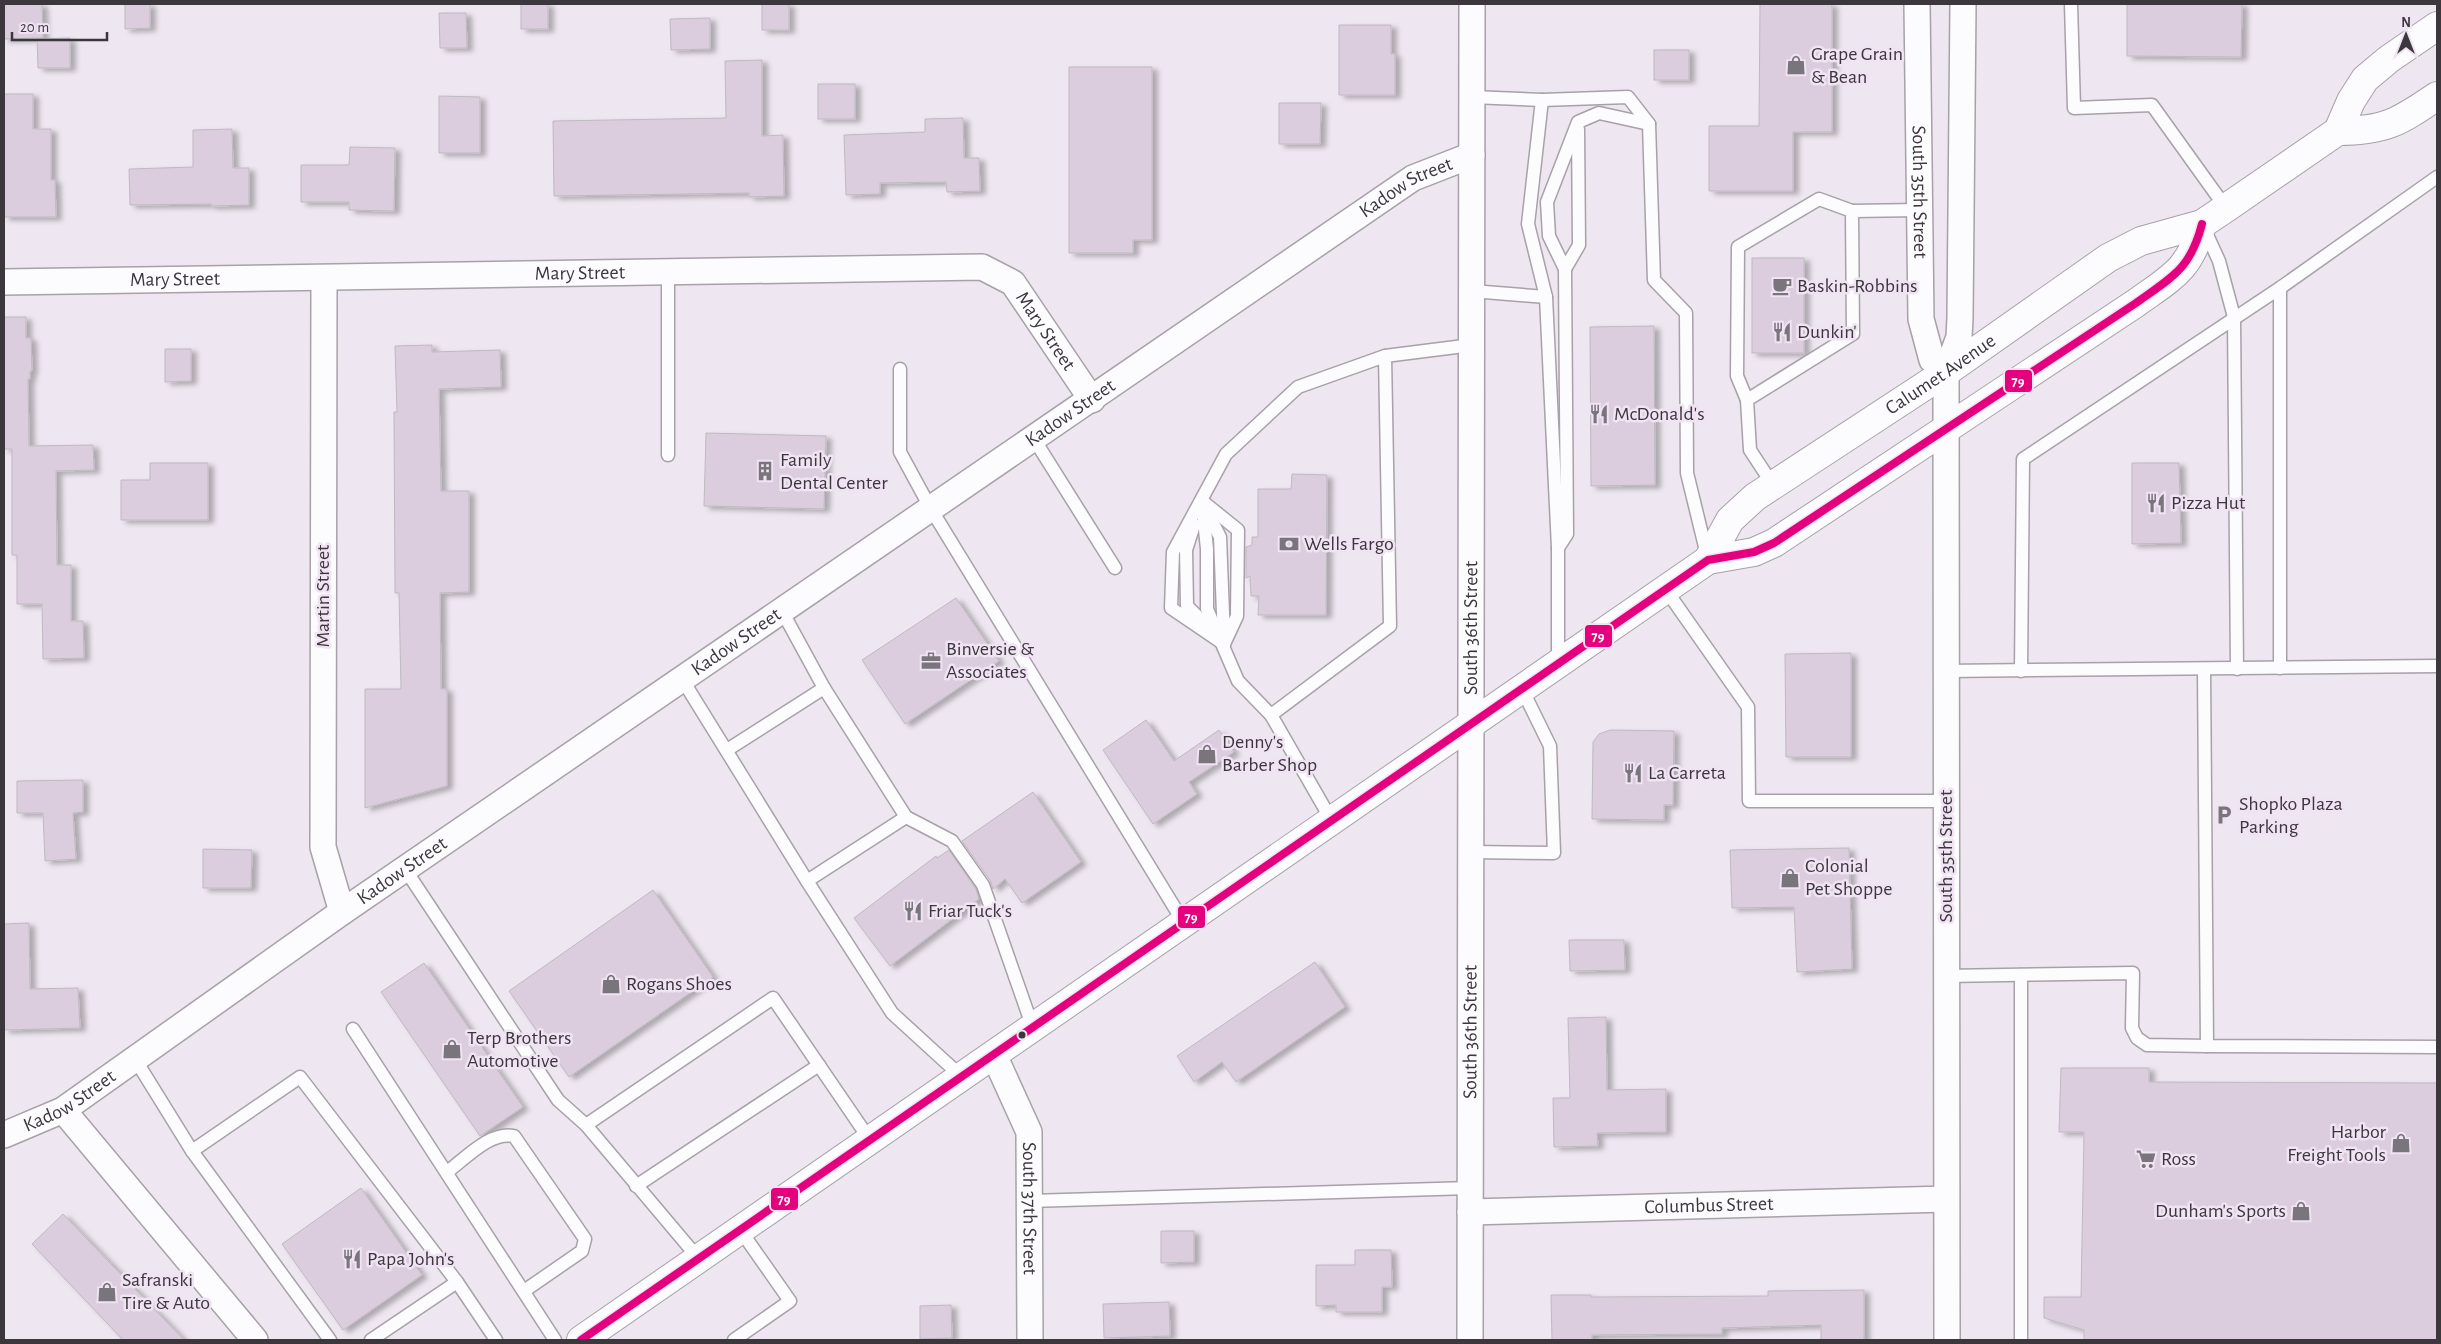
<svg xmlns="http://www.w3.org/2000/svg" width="2441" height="1344" font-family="'Alegreya Sans',sans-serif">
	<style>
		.building { fill: #dbccde; stroke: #bfb9c0; filter: url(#shadow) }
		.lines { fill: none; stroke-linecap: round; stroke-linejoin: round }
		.lane-casing { stroke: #a7a1a8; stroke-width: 15 }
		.street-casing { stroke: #a7a1a8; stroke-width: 28 }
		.primary-casing { stroke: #a7a1a8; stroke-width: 30 }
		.lane { stroke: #fcfbfd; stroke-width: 12 }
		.street { stroke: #fcfbfd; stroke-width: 25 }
		.primary { stroke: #fcfbfd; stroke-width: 28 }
		.bus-1-casing { stroke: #f0e3f3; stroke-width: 11 }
		.bus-1 { stroke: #e5007d; stroke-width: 8 }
		.bus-dot { fill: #3c373d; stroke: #f0e3f3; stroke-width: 2 }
		.labels { text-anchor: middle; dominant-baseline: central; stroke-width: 5; stroke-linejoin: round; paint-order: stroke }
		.poi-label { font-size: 20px; fill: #3c373d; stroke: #f0e3f3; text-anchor: start }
		.street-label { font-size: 20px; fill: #3c373d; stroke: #f0e3f3 }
		.line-badge { stroke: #f0e3f3; stroke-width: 2 }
		.badge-label { font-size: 14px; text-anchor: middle; font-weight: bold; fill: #fff }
	</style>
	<defs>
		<filter id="shadow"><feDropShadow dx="5.5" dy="3" stdDeviation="2.5" flood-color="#0004"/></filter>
	</defs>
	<rect width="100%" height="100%" fill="#eee6f0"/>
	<g class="building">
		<polygon points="4,4 42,4 43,38 4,39"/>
		<polygon points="125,4 150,4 150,28 125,29"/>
		<rect x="521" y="4" width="27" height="25"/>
		<rect x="762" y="4" width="27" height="26"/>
		<polygon points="1760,4 1832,4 1832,132 1793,132 1793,191 1709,191 1709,126 1759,126"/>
		<polygon points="2127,4 2242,4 2241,57 2127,56"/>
		<polygon points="439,13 466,13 467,48 440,48"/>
		<polygon points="710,18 710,49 671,50 670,19"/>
		<polygon points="1339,25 1391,25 1391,54 1395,54 1395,95 1339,95"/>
		<polygon points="70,38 70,68 38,68 37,39"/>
		<rect x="1654" y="50" width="35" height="30"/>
		<polygon points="762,60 762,136 783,135 784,196 749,197 749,193 554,196 553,121 726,118 725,61"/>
		<polygon points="1069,67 1152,67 1152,240 1133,240 1133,253 1069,253"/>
		<rect x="818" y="84" width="37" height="35"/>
		<polygon points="4,94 33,94 33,129 51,129 51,180 55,180 56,217 4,217"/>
		<polygon points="439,96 480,97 480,153 439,153"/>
		<polygon points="1279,103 1321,103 1320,144 1279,144"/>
		<polygon points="963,118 964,158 979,158 980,191 947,192 946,182 880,183 880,194 846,195 844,135 925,132 925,119"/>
		<polygon points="232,129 233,168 249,168 249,205 211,206 211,204 130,205 129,169 193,167 193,130"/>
		<polygon points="350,147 395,148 394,211 349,210 349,202 301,202 301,165 349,165"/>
		<rect x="1752" y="258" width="52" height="95"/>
		<polygon points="4,317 26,317 26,338 31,338 32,371 30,371 30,379 28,379 29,446 93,445 94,470 56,471 57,565 71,565 71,621 83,621 84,658 43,659 42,604 17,604 17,555 12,555 12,449 4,449"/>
		<polygon points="1654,326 1655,485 1591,486 1590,327"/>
		<polygon points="432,345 432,352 500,350 501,387 439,389 441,491 469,491 469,592 440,593 441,689 447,689 447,786 365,808 365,689 401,689 399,593 395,593 394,412 397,412 395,346"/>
		<polygon points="165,349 191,349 191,381 165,382"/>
		<polygon points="706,433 826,436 824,509 704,506"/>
		<polygon points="150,463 208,463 208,520 121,520 121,480 150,480"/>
		<polygon points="2132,463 2179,463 2181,543 2132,544"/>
		<polygon points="1292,474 1327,475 1326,615 1258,615 1259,596 1251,596 1250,576 1246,578 1246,547 1252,545 1252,537 1258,537 1258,489 1291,489"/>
		<polygon points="956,598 999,661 905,724 862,660"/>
		<polygon points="1851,653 1851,757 1786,757 1785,654"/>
		<polygon points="1146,720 1174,761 1219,730 1234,752 1189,782 1197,794 1153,824 1103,750"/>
		<polygon points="1610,730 1674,731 1673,805 1664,805 1664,820 1592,819 1593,742 1599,734"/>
		<polygon points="83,780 83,812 73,813 76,859 45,861 43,813 17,813 17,781"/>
		<polygon points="1033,792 1081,862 1022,903 1005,879 993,889 990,880 962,841"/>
		<polygon points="1849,848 1852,969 1797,972 1794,907 1732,908 1730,850"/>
		<polygon points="203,849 252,850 251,888 203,888"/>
		<polygon points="949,850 976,889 979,899 890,966 854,918 936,856 937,858"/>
		<polygon points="653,890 713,977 569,1077 509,991"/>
		<polygon points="29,923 30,989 78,988 80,1028 4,1030 4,924"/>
		<polygon points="1569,940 1624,940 1625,970 1570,971"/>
		<polygon points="1315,962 1345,1007 1236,1082 1222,1062 1194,1082 1177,1056"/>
		<polygon points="424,963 523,1107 480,1136 381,992"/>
		<polygon points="1606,1017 1607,1090 1666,1089 1666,1132 1597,1133 1598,1146 1554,1147 1553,1098 1570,1098 1568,1018"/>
		<polygon points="2061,1068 2149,1068 2149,1082 2437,1083 2437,1340 2084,1340 2084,1330 2044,1318 2044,1297 2081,1297 2084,1132 2059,1132"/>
		<polygon points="361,1188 422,1275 343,1330 282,1244"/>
		<polygon points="63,1214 184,1340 123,1340 32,1244"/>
		<polygon points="1161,1231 1194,1231 1194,1262 1161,1263"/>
		<polygon points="1355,1250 1391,1250 1392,1287 1382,1287 1382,1312 1336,1312 1336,1305 1316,1306 1316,1265 1355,1265"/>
		<polygon points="1864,1290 1864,1340 1821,1340 1821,1325 1722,1328 1722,1334 1592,1335 1592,1340 1552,1340 1551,1295 1591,1295 1591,1297 1768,1296 1768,1291"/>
		<polygon points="1169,1302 1170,1336 1104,1338 1103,1304"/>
		<polygon points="951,1305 952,1338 920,1339 920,1306"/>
	</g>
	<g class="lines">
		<defs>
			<g id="lane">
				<polyline points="2071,4 2074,108 2152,105 2226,208"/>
				<polyline points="1472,97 1542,100 1628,97 1649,124 1654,280 1686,313 1687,473 1707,555"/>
				<polyline points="1542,100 1528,224 1546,297 1558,548 1558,664"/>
				<polyline points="2203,226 2219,261 2234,317 2237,669"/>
				<polyline points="1565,269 1579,245 1578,129"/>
				<polyline points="668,272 668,455"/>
				<polyline points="1472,291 1546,297"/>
				<polyline points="900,369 900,452 931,509 1184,923"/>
				<polyline points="1747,400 1737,376 1738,247 1819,199 1852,211"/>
				<polyline points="1034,439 1115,568"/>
				<polyline points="1773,485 1750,450 1747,400 1853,334 1852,211 1919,210"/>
				<polyline points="1202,501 1207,549 1207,609 1238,681 1271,715"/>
				<polyline points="1202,501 1238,530 1237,616 1224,644"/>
				<polyline points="1205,508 1220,537 1224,639"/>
				<polyline points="1194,525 1186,550 1187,606 1205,624"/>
				<polyline points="1558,548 1567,534 1565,269 1549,236 1547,202 1578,122 1599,113 1649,124"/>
				<polyline points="1666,590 1748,707 1749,801 1946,801"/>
				<polyline points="782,611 824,688 906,817 952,841 983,885 1033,1028"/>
				<polyline points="1224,644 1171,608 1173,552 1226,454 1298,387 1385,356"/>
				<polyline points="2280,668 2280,288 2437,177"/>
				<polyline points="2204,669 2207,1046 2437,1047"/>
				<polyline points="1946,671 2437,666"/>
				<polyline points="2021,671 2023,459 2280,288"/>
				<polyline points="682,679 807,881 892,1013 962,1077"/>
				<polyline points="727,750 824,688"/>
				<polyline points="1332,821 1271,715 1390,626 1385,356 1472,345"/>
				<polyline points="1472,852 1554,853 1550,746 1522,689"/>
				<polyline points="405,869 558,1100 586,1125 699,1259"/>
				<polyline points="807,881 906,817"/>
				<polyline points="1946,976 2133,973 2132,1028 2137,1038 2147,1045 2207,1046"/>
				<polyline points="353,1029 555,1340"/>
				<polyline points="135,1059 192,1151 330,1340"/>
				<polyline points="586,1125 773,998 870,1140"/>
				<polyline points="192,1151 300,1077 457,1282"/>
				<path d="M447,1172C466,1158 490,1131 514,1136L585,1239L582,1251L524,1291"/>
				<polyline points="636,1186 819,1065"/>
				<polyline points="1030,1201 1470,1188"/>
				<polyline points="371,1340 457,1282 496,1340"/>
				<polyline points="734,1340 790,1301 741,1231"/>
				<polyline points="2021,1340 2021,975"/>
			</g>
			<g id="street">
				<path id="s1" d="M1917,4L1921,319L1932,360L1946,372"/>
				<polyline points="324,278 323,847 342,912"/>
				<path id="s2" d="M4,282L982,267L1013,283L1092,400"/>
				<path id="s3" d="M994,1055L1029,1132L1030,1340"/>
				<polyline points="63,1110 255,1340"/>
				<path id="s4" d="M4,1135L63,1110L342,912L1413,178L1472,155"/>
				<path id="s5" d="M1470,1212L1946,1199"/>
				<path id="s6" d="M1470,1340L1472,4"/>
				<polyline points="1947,1340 1946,372 1959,337 1960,318 1963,4"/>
			</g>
			<g id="primary">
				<path d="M2338,131C2385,131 2399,122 2437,96"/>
				<path id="s7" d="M1708,560L1730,520L1755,497L1946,372L2108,258L2141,241L2202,224L2226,208L2338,131L2351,101L2365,79L2389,59L2437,26"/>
				<path d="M581,1340L1708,560L1754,552L1774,543L2136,303C2172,277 2190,270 2202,224"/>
			</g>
		</defs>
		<use href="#lane" class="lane-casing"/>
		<use href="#street" class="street-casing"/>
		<use href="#primary" class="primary-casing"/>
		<use href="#lane" class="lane"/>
		<use href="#street" class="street"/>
		<use href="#primary" class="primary"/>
		<defs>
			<path id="bus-1" d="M581,1340L1708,560L1754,552L1774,543L2136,303C2172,277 2190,270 2202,224"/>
		</defs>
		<use href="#bus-1" class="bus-1-casing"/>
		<use href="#bus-1" class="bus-1"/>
	</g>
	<defs>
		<symbol id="shop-bare" viewBox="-9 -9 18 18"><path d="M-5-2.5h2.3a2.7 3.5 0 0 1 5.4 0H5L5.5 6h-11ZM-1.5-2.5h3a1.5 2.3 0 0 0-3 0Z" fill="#7a747c" stroke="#f0e3f3" stroke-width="2.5" paint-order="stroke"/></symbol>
		<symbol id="cafe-bare" viewBox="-9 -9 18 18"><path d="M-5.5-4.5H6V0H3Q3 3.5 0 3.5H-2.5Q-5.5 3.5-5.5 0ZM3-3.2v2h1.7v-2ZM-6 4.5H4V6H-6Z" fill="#7a747c" stroke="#f0e3f3" stroke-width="2.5" paint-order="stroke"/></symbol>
		<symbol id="restaurant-bare" viewBox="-9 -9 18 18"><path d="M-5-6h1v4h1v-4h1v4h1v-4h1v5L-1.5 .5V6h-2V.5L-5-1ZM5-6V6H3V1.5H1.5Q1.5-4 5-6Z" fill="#7a747c" stroke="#f0e3f3" stroke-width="2.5" paint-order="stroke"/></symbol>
		<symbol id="building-bare" viewBox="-9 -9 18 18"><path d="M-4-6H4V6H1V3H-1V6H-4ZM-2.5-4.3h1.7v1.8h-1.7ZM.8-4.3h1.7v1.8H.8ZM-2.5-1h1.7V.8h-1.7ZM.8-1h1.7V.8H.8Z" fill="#7a747c" stroke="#f0e3f3" stroke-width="2.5" paint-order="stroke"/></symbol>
		<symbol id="bank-bare" viewBox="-9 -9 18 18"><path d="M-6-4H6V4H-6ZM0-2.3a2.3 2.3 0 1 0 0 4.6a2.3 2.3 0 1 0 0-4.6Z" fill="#7a747c" stroke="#f0e3f3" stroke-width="2.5" paint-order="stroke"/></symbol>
		<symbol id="office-bare" viewBox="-9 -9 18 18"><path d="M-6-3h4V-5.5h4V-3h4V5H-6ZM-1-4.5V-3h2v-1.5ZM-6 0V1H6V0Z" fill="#7a747c" stroke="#f0e3f3" stroke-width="2.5" paint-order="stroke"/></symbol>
		<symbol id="parking-bare" viewBox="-9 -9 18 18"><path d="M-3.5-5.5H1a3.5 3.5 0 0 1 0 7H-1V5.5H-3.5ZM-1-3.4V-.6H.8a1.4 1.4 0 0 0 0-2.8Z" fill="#7a747c" stroke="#f0e3f3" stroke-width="2.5" paint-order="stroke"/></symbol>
		<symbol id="supermarket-bare" viewBox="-9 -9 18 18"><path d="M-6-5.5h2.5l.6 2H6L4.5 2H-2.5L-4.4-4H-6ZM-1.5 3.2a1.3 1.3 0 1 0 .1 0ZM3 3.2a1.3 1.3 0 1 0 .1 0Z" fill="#7a747c" stroke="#f0e3f3" stroke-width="2.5" paint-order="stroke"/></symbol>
	</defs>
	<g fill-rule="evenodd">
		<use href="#shop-bare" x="1782" y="51" width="28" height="28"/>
		<use href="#cafe-bare" x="1768" y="272" width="28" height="28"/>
		<use href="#restaurant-bare" x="1768" y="318" width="28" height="28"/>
		<use href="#restaurant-bare" x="1585" y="400" width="28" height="28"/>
		<use href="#building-bare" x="751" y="457" width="28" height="28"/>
		<use href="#restaurant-bare" x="2142" y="489" width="28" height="28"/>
		<use href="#bank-bare" x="1275" y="530" width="28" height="28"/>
		<use href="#office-bare" x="917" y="647" width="28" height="28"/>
		<use href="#shop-bare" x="1193" y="740" width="28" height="28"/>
		<use href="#restaurant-bare" x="1619" y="759" width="28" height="28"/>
		<use href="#parking-bare" x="2210" y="801" width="28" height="28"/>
		<use href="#shop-bare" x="1776" y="864" width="28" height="28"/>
		<use href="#restaurant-bare" x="899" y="897" width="28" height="28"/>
		<use href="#shop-bare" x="597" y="970" width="28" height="28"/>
		<use href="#shop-bare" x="438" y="1035" width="28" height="28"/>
		<use href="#shop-bare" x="2387" y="1129" width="28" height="28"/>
		<use href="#supermarket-bare" x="2132" y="1145" width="28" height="28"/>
		<use href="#shop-bare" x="2287" y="1197" width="28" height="28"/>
		<use href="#restaurant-bare" x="338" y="1245" width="28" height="28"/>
		<use href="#shop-bare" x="93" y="1278" width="28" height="28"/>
	</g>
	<circle class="bus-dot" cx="1022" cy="1035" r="4.5"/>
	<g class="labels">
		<g class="poi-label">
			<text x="1811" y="54">Grape Grain<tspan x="1811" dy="23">&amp; Bean</tspan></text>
			<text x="1797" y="286">Baskin-Robbins</text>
			<text x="1797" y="332">Dunkin'</text>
			<text x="1614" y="414">McDonald's</text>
			<text x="780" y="460">Family<tspan x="780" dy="23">Dental Center</tspan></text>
			<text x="2171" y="503">Pizza Hut</text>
			<text x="1304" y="544">Wells Fargo</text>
			<text x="946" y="649">Binversie &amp;<tspan x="946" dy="23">Associates</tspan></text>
			<text x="1222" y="742">Denny's<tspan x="1222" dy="23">Barber Shop</tspan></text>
			<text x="1648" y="773">La Carreta</text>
			<text x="2239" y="804">Shopko Plaza<tspan x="2239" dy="23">Parking</tspan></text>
			<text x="1805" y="866">Colonial<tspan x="1805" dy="23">Pet Shoppe</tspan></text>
			<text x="928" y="911">Friar Tuck's</text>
			<text x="626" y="984">Rogans Shoes</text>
			<text x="467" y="1038">Terp Brothers<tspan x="467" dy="23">Automotive</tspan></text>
			<text x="2386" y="1132" text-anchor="end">Harbor<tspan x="2386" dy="23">Freight Tools</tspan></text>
			<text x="2161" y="1159">Ross</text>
			<text x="2286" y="1211" text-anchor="end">Dunham's Sports</text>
			<text x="367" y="1259">Papa John's</text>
			<text x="122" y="1280">Safranski<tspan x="122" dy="23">Tire &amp; Auto</tspan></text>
		</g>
		<g class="street-label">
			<text stroke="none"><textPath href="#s4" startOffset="1694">Kadow Street</textPath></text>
			<text stroke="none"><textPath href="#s1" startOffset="188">South 35th Street</textPath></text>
			<text stroke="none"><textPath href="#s2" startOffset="576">Mary Street</textPath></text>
			<text stroke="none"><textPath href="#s2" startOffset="171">Mary Street</textPath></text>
			<text stroke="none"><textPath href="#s2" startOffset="1071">Mary Street</textPath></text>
			<text stroke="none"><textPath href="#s7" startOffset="302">Calumet Avenue</textPath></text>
			<text stroke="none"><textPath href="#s4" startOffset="1289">Kadow Street</textPath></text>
			<text transform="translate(323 596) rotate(-90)">Martin Street</text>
			<text stroke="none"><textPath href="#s6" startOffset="712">South 36th Street</textPath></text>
			<text stroke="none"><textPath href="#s4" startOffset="884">Kadow Street</textPath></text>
			<text transform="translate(1946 856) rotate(-90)">South 35th Street</text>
			<text stroke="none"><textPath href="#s4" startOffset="479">Kadow Street</textPath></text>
			<text stroke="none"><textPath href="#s6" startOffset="308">South 36th Street</textPath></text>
			<text stroke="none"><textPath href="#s4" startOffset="74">Kadow Street</textPath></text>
			<text stroke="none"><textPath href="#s5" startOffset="239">Columbus Street</textPath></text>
			<text stroke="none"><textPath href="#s3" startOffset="161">South 37th Street</textPath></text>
		</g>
	</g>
	<g class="line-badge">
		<rect x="2004" y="369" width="29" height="24" rx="5" fill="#e5007d"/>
		<rect x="1584" y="624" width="29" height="24" rx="5" fill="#e5007d"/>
		<rect x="1177" y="905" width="29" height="24" rx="5" fill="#e5007d"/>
		<rect x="770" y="1187" width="29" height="24" rx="5" fill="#e5007d"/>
	</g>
	<g class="badge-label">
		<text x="2018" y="386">79</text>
		<text x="1598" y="641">79</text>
		<text x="1191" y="922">79</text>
		<text x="784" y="1204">79</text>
	</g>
	<rect width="2441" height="1344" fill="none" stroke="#3c373d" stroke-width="10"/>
	<g transform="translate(2406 35)" stroke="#f0e3f3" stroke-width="4" paint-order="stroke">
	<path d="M0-4L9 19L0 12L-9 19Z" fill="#3c373d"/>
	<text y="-8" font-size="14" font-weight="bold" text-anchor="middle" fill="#3c373d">N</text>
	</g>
	<path d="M12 32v8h95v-8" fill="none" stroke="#3c373d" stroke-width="2.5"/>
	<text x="20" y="32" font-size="15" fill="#3c373d" stroke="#f0e3f3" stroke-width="4" paint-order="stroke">20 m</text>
</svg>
